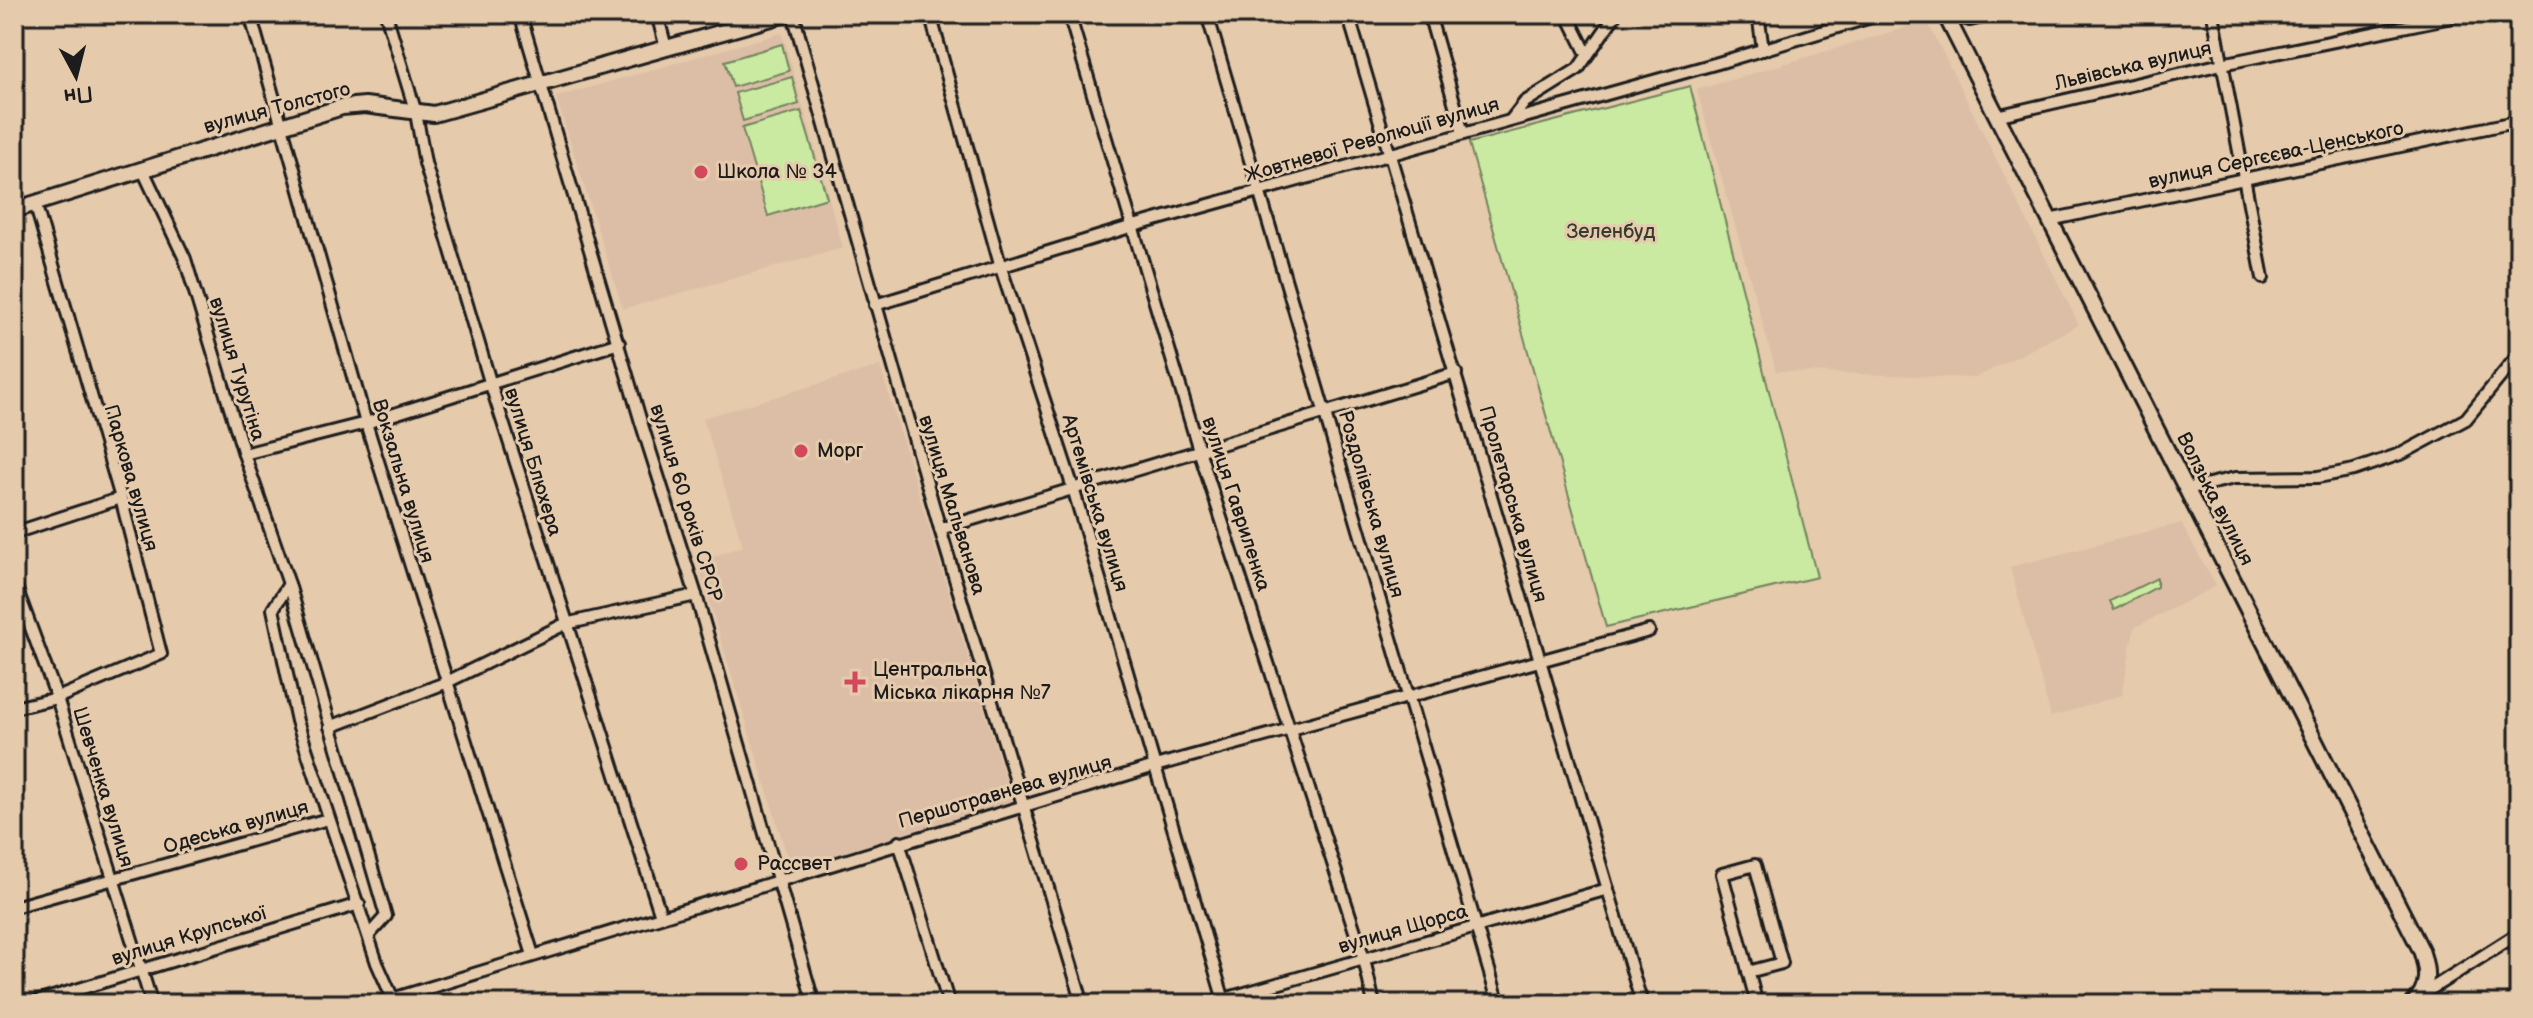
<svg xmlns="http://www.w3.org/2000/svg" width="2533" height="1018" font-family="'Balsamiq Sans',sans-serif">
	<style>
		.built { fill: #dcbea6 }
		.green { fill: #caeaa2; stroke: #73835f; stroke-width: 2 }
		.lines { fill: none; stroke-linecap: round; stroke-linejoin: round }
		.street-casing { stroke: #1c1c1c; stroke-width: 16 }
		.secondary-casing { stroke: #1c1c1c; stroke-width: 20 }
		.street { stroke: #e5caac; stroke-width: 10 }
		.secondary { stroke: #e5caac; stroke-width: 14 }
		.poi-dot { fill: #d1495b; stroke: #e5caac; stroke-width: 3 }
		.labels { text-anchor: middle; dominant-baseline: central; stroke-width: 6; stroke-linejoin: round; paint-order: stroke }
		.street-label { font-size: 20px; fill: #1c1c1c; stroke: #e5caac }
		.poi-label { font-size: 20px; fill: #1c1c1c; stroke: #e5caac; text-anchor: start }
		.park-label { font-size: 20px; fill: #363b30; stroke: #e5caac }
	</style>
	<rect width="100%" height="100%" fill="#e5caac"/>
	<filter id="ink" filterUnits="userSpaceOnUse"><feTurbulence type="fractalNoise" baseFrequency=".0125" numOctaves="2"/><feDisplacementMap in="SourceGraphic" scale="16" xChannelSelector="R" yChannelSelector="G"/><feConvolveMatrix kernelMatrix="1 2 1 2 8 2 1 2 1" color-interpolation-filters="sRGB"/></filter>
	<g filter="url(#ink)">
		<g class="built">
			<polygon points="1927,21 2079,325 1975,378 1776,371 1697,90"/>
			<polygon points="782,33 843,248 623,309 556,97"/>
			<polygon points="880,366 1012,801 791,869 697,562 743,546 703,418"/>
			<polygon points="2181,523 2216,586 2134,628 2122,695 2051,717 2010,567"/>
		</g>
		<g class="green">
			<polygon points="782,44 789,71 733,87 725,61"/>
			<polygon points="792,77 799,104 743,121 735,93"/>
			<polygon points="1690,86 1817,577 1606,627 1469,143"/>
			<polygon points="801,111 827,198 768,216 742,128"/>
			<polygon points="2157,578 2157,587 2114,610 2110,601"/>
		</g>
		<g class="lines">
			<defs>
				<g id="street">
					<polyline points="250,14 366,423 533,955"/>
					<polyline points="386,14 416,113 425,163 491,385 661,916"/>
					<polyline points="520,14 641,422 696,595 814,1004"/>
					<polyline points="657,14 666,48"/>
					<polyline points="793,14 940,529 1083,1004"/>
					<polyline points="930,14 1001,268 1073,488 1225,1004"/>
					<polyline points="1069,14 1199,450 1364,959 1374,1004"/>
					<polyline points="1207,14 1499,1004"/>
					<polyline points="1348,14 1642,1004"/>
					<polyline points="1429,14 1463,133"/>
					<polyline points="1567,14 1587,54"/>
					<polyline points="1758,14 1763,50"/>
					<polyline points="1951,14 1970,20 1997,14"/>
					<polyline points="2213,14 2263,278"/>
					<polyline points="1996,116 2222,64 2466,14"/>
					<polyline points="1511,120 1525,102 1578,69 1616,14"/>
					<polyline points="142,168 185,259 244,454 289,584 386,916 369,935"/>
					<polyline points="2049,220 2510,123"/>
					<polyline points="875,305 1130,227 1718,63 1881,14"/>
					<polyline points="244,454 366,423 619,343"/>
					<polyline points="2187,489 2235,478 2318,477 2354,470 2403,453 2466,419 2519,354"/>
					<polyline points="940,529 1456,373"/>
					<polyline points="14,533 121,498"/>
					<polyline points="14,582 57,698 152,1004"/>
					<polyline points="289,584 273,609 297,721 377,963 393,999"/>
					<polyline points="14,708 57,698 161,654 121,498 35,203"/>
					<polyline points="330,727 445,683 565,624 696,595"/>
					<polyline points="899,842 949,1004"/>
					<polyline points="14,907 328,819"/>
					<polyline points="1748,972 1782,963 1755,865 1722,874 1757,1004"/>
					<polyline points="2423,994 2519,933"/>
					<polyline points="30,1004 359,904"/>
					<polyline points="376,1004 1155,766 1649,631"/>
					<polyline points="1207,1004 1608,889"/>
				</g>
				<g id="secondary">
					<path d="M1945,14L2421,950C2428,971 2430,987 2413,1004"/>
					<polyline points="14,210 342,107 365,105 434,114 786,14"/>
				</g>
			</defs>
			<use href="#street" class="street-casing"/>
			<use href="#secondary" class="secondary-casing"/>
			<use href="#street" class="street"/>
			<use href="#secondary" class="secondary"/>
		</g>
	</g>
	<g class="poi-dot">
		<circle cx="701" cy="172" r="8"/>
		<circle cx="801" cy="451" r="8"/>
		<path d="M851 670h8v8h8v8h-8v8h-8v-8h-8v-8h8z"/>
		<circle cx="741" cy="864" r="8"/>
	</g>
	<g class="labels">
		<g class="street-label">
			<text transform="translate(2133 66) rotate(-13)">Львівська вулиця</text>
			<text transform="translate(277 108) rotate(-15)">вулиця Толстого</text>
			<text transform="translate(1372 140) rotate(-16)">Жовтневої Революції вулиця</text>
			<text transform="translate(2276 155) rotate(-12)">вулиця Сергєєва-Ценського</text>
			<text transform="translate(237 369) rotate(73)">вулиця Турутіна</text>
			<text transform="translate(533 462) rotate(73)">вулиця Блюхера</text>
			<text transform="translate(131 478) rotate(74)">Паркова вулиця</text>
			<text transform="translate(403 481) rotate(73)">Вокзальна вулиця</text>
			<text transform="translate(2215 499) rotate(63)">Волзька вулиця</text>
			<text transform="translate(686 503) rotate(73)">вулиця 60 років СРСР</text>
			<text transform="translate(1095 503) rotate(73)">Артемівська вулиця</text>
			<text transform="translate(1236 504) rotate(72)">вулиця Гавриленка</text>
			<text transform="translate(1371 504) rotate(74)">Роздолівська вулиця</text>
			<text transform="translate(1513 504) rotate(74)">Пролетарська вулиця</text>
			<text transform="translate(952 505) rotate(73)">вулиця Мальванова</text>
			<text transform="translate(103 787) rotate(73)">Шевченка вулиця</text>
			<text transform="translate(1005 792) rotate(-16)">Першотравнева вулиця</text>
			<text transform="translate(236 827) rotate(-16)">Одеська вулиця</text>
			<text transform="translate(1403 929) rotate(-16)">вулиця Щорса</text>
			<text transform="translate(189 936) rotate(-17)">вулиця Крупської</text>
		</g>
		<g class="poi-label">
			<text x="717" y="172">Школа № 34</text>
			<text x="817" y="451">Морг</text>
			<text x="873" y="670">Центральна<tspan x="873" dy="23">Міська лікарня №7</tspan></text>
			<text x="757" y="864">Рассвет</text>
		</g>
		<g class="park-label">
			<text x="1611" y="232">Зеленбуд</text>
		</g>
	</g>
	<rect width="2533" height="1018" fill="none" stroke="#e5caac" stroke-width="48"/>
	<rect x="24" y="24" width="2485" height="970" fill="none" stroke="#1c1c1c" stroke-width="3" filter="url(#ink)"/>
	<g transform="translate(76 76) rotate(173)" stroke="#e5caac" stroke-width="6" paint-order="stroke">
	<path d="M0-6L14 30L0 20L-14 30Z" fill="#1c1c1c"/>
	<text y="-12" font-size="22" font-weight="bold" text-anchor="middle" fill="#1c1c1c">Пн</text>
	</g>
</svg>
